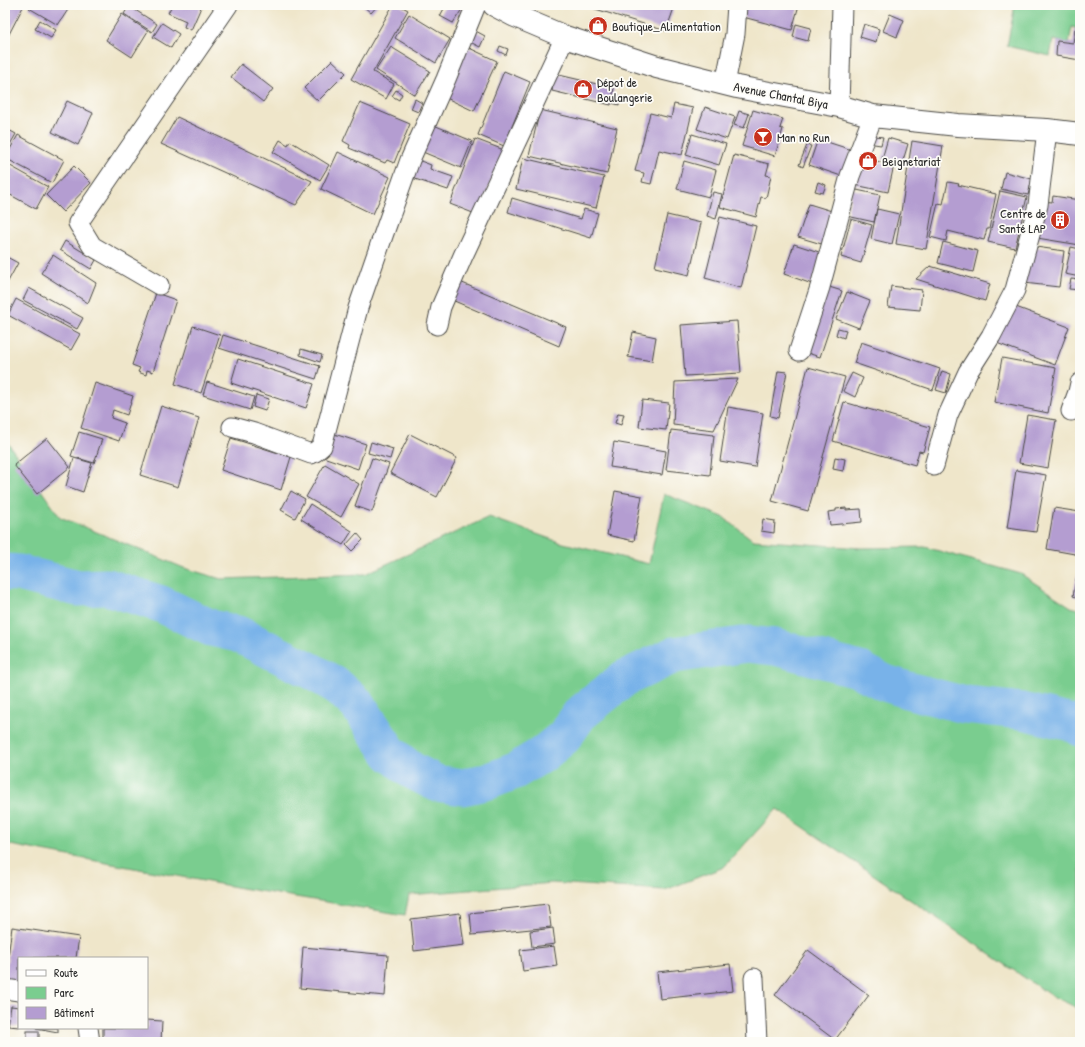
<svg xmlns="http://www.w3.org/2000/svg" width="1085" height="1047" font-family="'Patrick Hand',sans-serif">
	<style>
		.green { fill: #7acd8f; stroke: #527c5d }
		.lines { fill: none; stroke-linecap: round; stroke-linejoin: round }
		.river { stroke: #78b2e9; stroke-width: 37 }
		.building { fill: #b49dd1 }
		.street-casing { stroke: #484743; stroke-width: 21 }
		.secondary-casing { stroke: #484743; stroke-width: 24 }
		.street { stroke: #fff; stroke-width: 19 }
		.secondary { stroke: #fff; stroke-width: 22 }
		.labels { text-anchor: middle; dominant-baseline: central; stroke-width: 3.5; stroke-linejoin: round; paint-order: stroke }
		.poi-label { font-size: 13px; fill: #2b2b2b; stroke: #fdfcf7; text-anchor: start }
		.street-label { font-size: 13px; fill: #2b2b2b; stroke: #fdfcf7 }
	</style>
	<rect width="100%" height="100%" fill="#fdfcf7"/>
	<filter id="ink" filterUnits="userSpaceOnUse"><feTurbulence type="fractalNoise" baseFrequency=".025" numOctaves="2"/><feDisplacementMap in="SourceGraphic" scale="8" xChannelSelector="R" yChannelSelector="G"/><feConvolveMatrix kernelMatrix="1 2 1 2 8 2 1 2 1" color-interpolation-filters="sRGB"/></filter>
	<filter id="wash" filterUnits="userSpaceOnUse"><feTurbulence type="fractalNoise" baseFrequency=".012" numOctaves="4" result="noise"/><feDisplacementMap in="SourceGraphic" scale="16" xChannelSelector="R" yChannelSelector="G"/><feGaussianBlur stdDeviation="0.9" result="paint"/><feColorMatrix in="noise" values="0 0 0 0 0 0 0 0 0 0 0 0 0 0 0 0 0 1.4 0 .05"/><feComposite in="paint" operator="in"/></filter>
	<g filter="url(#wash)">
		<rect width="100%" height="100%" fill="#efe6ca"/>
		<g class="green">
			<polygon points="1015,5 1080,5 1080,29 1072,27 1069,43 1053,40 1050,56 1007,46"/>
			<polygon points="5,439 60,517 184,568 221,579 365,574 489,517 559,542 649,564 664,494 723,517 753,540 861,548 925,547 1021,574 1071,607 1080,610 1080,1009 1050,995 777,809 724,867 665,890 552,883 409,895 405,915 241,888 5,844"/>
		</g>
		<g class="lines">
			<polyline class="river" points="5,572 19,573 78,588 107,587 161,604 211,628 238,634 313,672 337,686 357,704 390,753 411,770 436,783 463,787 489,781 515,771 543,754 564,737 580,714 625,678 674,655 748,644 775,647 860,670 885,683 911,691 965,705 1022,711 1076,724 1080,728"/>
		</g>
		<g id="blocks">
			<g class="building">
				<polygon points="5,5 24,5 6,40 5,39"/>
				<polygon points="31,5 71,5 58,25 29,8"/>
				<polygon points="172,5 202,5 191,30 184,27 186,21 168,13"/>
				<polygon points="362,5 378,5 371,13"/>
				<polygon points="393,5 399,5 408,10 373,72 394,84 386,99 351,79"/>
				<polygon points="446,5 455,5 462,9 453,23 440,16"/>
				<polygon points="590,5 675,5 666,31 589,7"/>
				<polygon points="746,5 799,5 792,30 743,17"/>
				<polygon points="129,6 157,24 152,32 124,14"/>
				<polygon points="122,14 148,31 132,57 106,40"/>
				<polygon points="409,14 450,39 436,63 395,38"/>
				<polygon points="890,14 904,20 897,37 883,31"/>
				<polygon points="40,20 56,30 51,38 35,29"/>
				<polygon points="162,23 179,34 171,48 153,37"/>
				<polygon points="796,24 811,28 808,41 793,37"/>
				<polygon points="864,24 879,29 876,42 860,37"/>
				<polygon points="472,29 485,36 480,47 466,40"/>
				<polygon points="1075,29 1080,29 1080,60 1056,56 1057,41 1073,43"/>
				<polygon points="465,46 497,61 474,111 442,96"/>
				<polygon points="500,46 508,49 506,55 498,51"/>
				<polygon points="391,47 430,71 415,95 376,70"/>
				<polygon points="332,60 346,73 318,101 304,88"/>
				<polygon points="241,64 273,89 263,102 231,77"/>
				<polygon points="504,71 530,82 504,146 478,135"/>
				<polygon points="555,74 614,88 611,105 552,91"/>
				<polygon points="396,90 402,94 399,100 392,96"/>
				<polygon points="614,95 620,97 619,105 612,103"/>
				<polygon points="415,99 422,103 418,112 411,109"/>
				<polygon points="67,101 93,113 78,145 52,132"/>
				<polygon points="360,103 410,124 394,163 387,160 385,163 349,148 350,145 343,141"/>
				<polygon points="674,104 693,108 682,155 659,150 651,184 642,182 644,173 635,171 650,113 671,118"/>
				<polygon points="705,107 735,117 727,139 697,129"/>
				<polygon points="540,110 617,128 607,174 529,156"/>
				<polygon points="753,110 783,119 780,128 783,129 775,156 742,146"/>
				<polygon points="739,111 749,114 744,128 734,125"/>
				<polygon points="177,117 312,181 296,205 161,144"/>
				<polygon points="429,123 472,141 461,168 418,150"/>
				<polygon points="5,128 16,134 5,153"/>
				<polygon points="692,134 726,144 719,165 686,155"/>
				<polygon points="18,135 64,160 52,183 5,158"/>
				<polygon points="868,135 883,137 881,145 867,143"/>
				<polygon points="888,138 908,144 902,164 882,159"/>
				<polygon points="475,139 504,150 478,215 450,204"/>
				<polygon points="818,139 852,150 844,177 809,165"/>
				<polygon points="280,140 288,145 290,141 329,165 320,180 273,152"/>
				<polygon points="912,141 943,146 926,249 896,244"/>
				<polygon points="807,145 811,146 803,167 799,165"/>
				<polygon points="338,152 390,177 373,214 321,189"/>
				<polygon points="734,155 769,164 766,175 771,176 766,198 761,197 756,217 720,207"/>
				<polygon points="523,158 604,177 596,208 516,189"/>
				<polygon points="861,158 894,165 888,192 855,185"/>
				<polygon points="418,160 431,165 430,169 453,177 448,190 412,178"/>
				<polygon points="684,161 716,170 709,197 677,189"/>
				<polygon points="5,163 48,187 36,209 5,192"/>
				<polygon points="74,166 91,183 63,212 46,195"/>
				<polygon points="1005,172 1032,179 1028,195 1001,189"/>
				<polygon points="818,182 826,185 823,193 815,191"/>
				<polygon points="948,182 959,184 958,185 996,194 989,229 987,229 984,240 948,231 946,241 930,237 938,203 943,204"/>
				<polygon points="852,189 880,195 874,222 847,216"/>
				<polygon points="1000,191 1027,197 1015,248 988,242"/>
				<polygon points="713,192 722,194 716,219 707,216"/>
				<polygon points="1053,196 1080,200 1080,245 1037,238 1042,201 1052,202"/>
				<polygon points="512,198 581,219 584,209 598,213 591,238 508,212"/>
				<polygon points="809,204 835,212 825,245 798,237"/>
				<polygon points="877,209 899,214 892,244 871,239"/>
				<polygon points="667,215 701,223 689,275 655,267"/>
				<polygon points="720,217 756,226 741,288 705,278"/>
				<polygon points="851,219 872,225 861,263 841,257"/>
				<polygon points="65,241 96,260 91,269 60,250"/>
				<polygon points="943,242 978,251 973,272 938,263"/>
				<polygon points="794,244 822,253 812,284 784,274"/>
				<polygon points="1029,246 1064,251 1059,287 1024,283"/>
				<polygon points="1071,247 1080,249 1080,277 1065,274"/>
				<polygon points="53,255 96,283 88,303 41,273"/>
				<polygon points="5,256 18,263 5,287"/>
				<polygon points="930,266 990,284 985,301 916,279"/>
				<polygon points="1071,279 1080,280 1080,290 1069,289"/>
				<polygon points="460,282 566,327 559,346 452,300"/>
				<polygon points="826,286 842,291 820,357 804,352"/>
				<polygon points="891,286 922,290 920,310 888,307"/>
				<polygon points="29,288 83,318 77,329 23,300"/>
				<polygon points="847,292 870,301 859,328 836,319"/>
				<polygon points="156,293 176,300 153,372 147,370 146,375 138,372 140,368 132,365"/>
				<polygon points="16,299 80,334 71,350 8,315"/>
				<polygon points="1000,301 1069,327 1055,365 986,339"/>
				<polygon points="737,321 741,373 685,376 681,325"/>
				<polygon points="193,326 220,335 201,393 175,384"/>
				<polygon points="838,328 846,330 844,338 836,335"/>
				<polygon points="633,332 656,337 652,361 628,357"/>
				<polygon points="223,335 320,366 316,379 219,348"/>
				<polygon points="861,342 940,369 933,390 854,363"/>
				<polygon points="301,349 322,355 320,362 300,355"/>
				<polygon points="1002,358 1056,368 1048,413 994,402"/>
				<polygon points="238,359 314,384 306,408 231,383"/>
				<polygon points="808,367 845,377 808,511 772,501"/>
				<polygon points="778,371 787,372 778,418 770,416"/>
				<polygon points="942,371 951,374 946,393 936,390"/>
				<polygon points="852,373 863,378 855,397 843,391"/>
				<polygon points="738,379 714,430 673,425 675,382"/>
				<polygon points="207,382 254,397 250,410 203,395"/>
				<polygon points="95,383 133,396 127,415 113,410 111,418 125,423 119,441 81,428"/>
				<polygon points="256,395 269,399 265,411 253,407"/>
				<polygon points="642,400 669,403 666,430 639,427"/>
				<polygon points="844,402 930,427 923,452 919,451 915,465 833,441"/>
				<polygon points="161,406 199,418 178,487 140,475"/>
				<polygon points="728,407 763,413 755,467 720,461"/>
				<polygon points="618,413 624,414 621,425 615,423"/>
				<polygon points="1027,415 1056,420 1048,468 1019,463"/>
				<polygon points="671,430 714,435 710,475 666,470"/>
				<polygon points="79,432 102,439 94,463 71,456"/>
				<polygon points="331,433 366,444 358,469 323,457"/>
				<polygon points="410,434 457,458 437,497 390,473"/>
				<polygon points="47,438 70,467 37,494 14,465"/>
				<polygon points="231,438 291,457 281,490 221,470"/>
				<polygon points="371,442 393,449 390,459 368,453"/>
				<polygon points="614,442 666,451 662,475 610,467"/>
				<polygon points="835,457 845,459 843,471 833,469"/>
				<polygon points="74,458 92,463 83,492 66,486"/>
				<polygon points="372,458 389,464 372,512 355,506"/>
				<polygon points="325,464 359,484 341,517 306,497"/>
				<polygon points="1016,470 1046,475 1036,532 1007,528"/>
				<polygon points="291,491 305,499 295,518 281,510"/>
				<polygon points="615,491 642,496 634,541 607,535"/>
				<polygon points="310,504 352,531 343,545 301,519"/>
				<polygon points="846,508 846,510 861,509 862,522 830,525 828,512 836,511 836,509"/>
				<polygon points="1054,508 1080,512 1080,555 1047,549"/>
				<polygon points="763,519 775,521 774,533 761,531"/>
				<polygon points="357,533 363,540 352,551 346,545"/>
				<polygon points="1077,575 1080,576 1080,598 1073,596"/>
				<polygon points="548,904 551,927 472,935 470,913"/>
				<polygon points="460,913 464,945 414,951 411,919"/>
				<polygon points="12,927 79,937 76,958 19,958 19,982 5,980"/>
				<polygon points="553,928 555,944 532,947 530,931"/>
				<polygon points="554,946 557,966 523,971 520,950"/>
				<polygon points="303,947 388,955 385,996 300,988"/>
				<polygon points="808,950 869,995 835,1040 775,995"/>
				<polygon points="730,964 733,991 660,999 657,972"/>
				<polygon points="11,1006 19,1007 19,1027 8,1026"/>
				<polygon points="147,1020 162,1021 161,1042 103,1042 103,1028 147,1028"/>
				<polygon points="36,1028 58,1028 58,1032"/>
				<rect x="27" y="1031" width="12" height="11"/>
			</g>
		</g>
	</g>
	<g filter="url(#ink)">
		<use href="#blocks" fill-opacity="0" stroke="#484743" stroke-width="1"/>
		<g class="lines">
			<defs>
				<g id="street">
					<polyline points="725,84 735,34 737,5"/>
					<polyline points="839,106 842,5"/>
					<polyline points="159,285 92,246 78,223 228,5"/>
					<polyline points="437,325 441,307 463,256 565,37"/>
					<polyline points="799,351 820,287 850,176 873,116"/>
					<polyline points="1071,411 1078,392 1080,383"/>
					<polyline points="232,427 254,433 311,454 315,452 322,446 358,308 384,233 410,160 446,79 476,5"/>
					<polyline points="934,466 948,415 968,372 991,336 1015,290 1038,205 1047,130"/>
					<polyline points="754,978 757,1042"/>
					<polyline points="5,989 19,991"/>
					<polyline points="88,1028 90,1042"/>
				</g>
				<polyline id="secondary" points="494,5 513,15 565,37 657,67 737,87 839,106 873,116 958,125 1047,130 1080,134"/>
			</defs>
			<use href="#street" class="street-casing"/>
			<use href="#secondary" class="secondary-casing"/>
			<use href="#street" class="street"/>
			<use href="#secondary" class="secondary"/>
		</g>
	</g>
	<defs>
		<symbol id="shop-disc" viewBox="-11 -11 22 22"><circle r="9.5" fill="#c8321e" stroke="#fdfcf7"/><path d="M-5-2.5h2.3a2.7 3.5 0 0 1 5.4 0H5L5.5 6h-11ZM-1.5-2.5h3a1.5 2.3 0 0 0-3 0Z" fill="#fff"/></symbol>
		<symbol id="bar-disc" viewBox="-11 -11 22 22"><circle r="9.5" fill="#c8321e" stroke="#fdfcf7"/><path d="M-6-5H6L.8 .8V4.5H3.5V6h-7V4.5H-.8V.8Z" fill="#fff"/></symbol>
		<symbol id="building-disc" viewBox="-11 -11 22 22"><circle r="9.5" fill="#c8321e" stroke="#fdfcf7"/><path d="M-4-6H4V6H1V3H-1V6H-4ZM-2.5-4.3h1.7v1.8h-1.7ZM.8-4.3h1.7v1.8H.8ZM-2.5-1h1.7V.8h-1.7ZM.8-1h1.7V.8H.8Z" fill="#fff"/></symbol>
	</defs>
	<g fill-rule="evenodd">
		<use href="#shop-disc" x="587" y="15" width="22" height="22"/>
		<use href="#shop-disc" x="572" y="78" width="22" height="22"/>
		<use href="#bar-disc" x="752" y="126" width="22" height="22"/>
		<use href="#shop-disc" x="857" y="150" width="22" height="22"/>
		<use href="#building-disc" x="1049" y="209" width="22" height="22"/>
	</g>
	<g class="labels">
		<g class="poi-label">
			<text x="612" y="26">Boutique_Alimentation</text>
			<text x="597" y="82">Dépot de<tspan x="597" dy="15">Boulangerie</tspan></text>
			<text x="777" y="137">Man no Run</text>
			<text x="882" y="161">Beignetariat</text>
			<text x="1046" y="213" text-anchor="end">Centre de<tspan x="1046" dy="15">Santé LAP</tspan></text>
		</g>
		<g class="street-label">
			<text transform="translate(781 95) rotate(11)">Avenue Chantal Biya</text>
		</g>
	</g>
	<rect width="1085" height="1047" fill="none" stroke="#fdfcf7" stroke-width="20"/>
	<rect x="18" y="957" width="130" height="72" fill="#fdfcf7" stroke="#a9a8a5"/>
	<rect x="26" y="970" width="20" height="6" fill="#ffffff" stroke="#a9a8a5"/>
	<text x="54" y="977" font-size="12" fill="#2b2b2b">Route</text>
	<rect x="26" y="987" width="20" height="12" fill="#7acd8f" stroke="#a9a8a5"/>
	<text x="54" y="997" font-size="12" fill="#2b2b2b">Parc</text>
	<rect x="26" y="1007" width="20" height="12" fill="#b49dd1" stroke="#a9a8a5"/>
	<text x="54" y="1017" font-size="12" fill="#2b2b2b">Bâtiment</text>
</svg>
